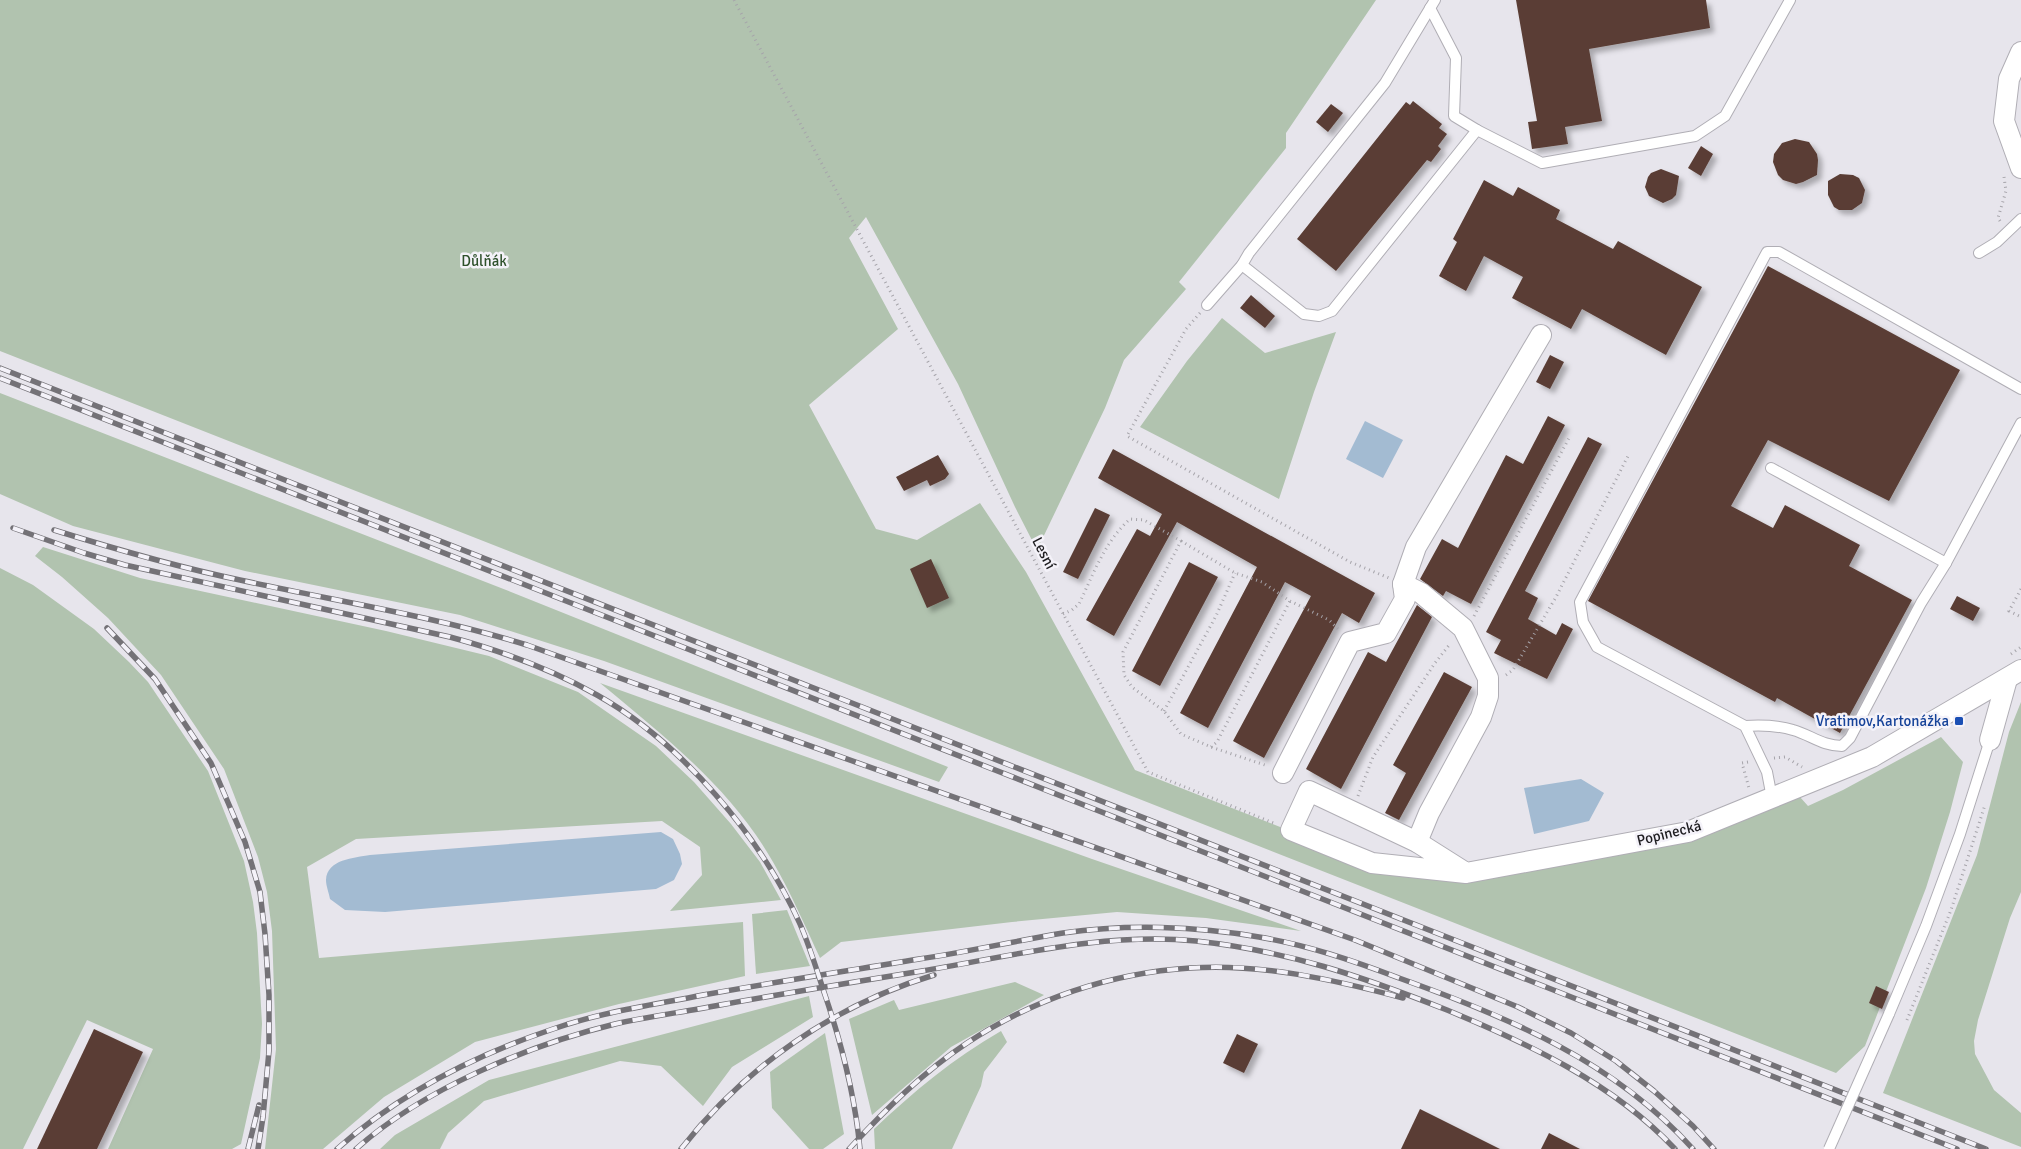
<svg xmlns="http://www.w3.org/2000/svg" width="2021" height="1149" font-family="Signika,sans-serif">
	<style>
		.green { fill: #b1c3af }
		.water { fill: #a3bbd2 }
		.building { fill: #5a3e35; filter: url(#shadow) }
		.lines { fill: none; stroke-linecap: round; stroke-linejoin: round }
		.lane-casing { stroke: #b0aeb5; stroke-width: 12 }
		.street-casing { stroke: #b0aeb5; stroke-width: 22 }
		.path { stroke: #a6a4aa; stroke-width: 3; stroke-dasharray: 1 4; stroke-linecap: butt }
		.lane { stroke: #fff; stroke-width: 10 }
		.street { stroke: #fff; stroke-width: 20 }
		.rail-casing { stroke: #747277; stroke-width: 5.5 }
		.rail { stroke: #f4f2f9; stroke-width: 4; stroke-dasharray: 11; stroke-linecap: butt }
		.lane-bridge-casing { stroke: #b0aeb5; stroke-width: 12; stroke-linecap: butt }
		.lane-bridge { stroke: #fff; stroke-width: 10 }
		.transit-dot { fill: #1a4fb4; stroke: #f4f2f9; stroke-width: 2 }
		.labels { text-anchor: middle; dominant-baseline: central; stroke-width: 5; stroke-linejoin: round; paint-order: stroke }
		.park-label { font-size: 15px; fill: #2f512c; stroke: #f4f2f9 }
		.street-label { font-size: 15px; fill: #1e1d20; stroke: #f4f2f9 }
		.transit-label { font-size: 15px; fill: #164399; stroke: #f4f2f9; text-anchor: end }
	</style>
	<defs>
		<filter id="shadow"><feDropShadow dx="4.5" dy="4.5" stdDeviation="2.5" flood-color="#0004"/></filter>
	</defs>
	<rect width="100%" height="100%" fill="#e7e5ec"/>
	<g class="green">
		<polygon points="0,0 1376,0 1286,133 1286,148 1179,282 1186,289 1124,360 1105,408 1037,550 1015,507 958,384 866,217 849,238 898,329 809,405 876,529 917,540 980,503 1026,572 1135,770 1372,863 1466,873 1800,797 1808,806 1843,790 1941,737 1963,762 1950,812 1926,888 1865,1046 1836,1073 0,351"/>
		<polygon points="1222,318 1265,353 1336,332 1314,392 1279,499 1140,427 1187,361"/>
		<polygon points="0,393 511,592 948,767 939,782 604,661 460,615 245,571 73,526 0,494"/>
		<polygon points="43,547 140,578 386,631 489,656 578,692 656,746 694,782 731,824 760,862 781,900 670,911 702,875 700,847 662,821 356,839 307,867 319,958 743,922 745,976 619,1004 475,1042 384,1097 323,1149 265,1149 276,1049 272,931 267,892 258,857 224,769 161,675 108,618 62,577 35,556"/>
		<polygon points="0,568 33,585 94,629 129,662 148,682 208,771 244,861 253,902 257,933 262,1024 260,1058 241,1144 232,1149 108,1149 153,1049 87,1020 23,1149 0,1149"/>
		<path d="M600,683L1092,859L1301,931L1206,918L1117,912L1012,922L841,942L820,958C805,926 791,893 773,862C731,788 664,736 600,683Z"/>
		<polygon points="2021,702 2021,892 2010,918 1978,1020 1974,1041 1975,1054 1994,1090 2021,1113 2021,1147 1883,1093 1977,855 2009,732"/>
		<polygon points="787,910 810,966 756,974 752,914"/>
		<polygon points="1015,982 1044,995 951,1047 872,1115 849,1019 894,1000 899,1010"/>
		<polygon points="809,996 813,1017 732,1067 703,1106 661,1066 620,1061 484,1101 448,1133 440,1149 380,1149 395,1135 489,1080"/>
		<path d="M1001,1031L1007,1042L984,1072L981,1086L952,1149H875L874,1129C913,1092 954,1058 1001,1031Z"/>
		<polygon points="825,1033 844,1134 823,1149 809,1149 772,1108 770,1072"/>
	</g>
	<g class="water">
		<polygon points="1365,421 1403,440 1383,478 1346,459"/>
		<polygon points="1581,779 1604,793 1589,821 1534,834 1524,788"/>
		<path d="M661,832L673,839L680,854L682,864L674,880L656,889L385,912L345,910L330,899C329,893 326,886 326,880C327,859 354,858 370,855Z"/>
	</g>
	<g class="building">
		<polygon points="1516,0 1706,0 1710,28 1589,49 1602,121 1565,127 1568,144 1532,149 1528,122 1537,121"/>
		<polygon points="1413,101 1442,124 1439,128 1447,134 1438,146 1441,149 1431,162 1427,160 1336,271 1297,239 1406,102 1410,105"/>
		<polygon points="1331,104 1343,113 1328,132 1316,122"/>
		<polygon points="1795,139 1809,142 1817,154 1818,160 1817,175 1803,182 1796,184 1783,180 1778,175 1773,162 1774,154 1782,143"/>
		<polygon points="1701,146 1713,154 1701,176 1688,168"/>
		<polygon points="1661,169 1679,176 1676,195 1672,199 1663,203 1649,196 1645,187 1648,177 1651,173"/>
		<polygon points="1840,174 1853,175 1859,178 1865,190 1862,203 1852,210 1839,210 1834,207 1828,195 1828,181"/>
		<polygon points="1484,180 1513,196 1518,187 1560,210 1556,219 1613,249 1618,241 1702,287 1666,355 1582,309 1571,329 1512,298 1523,277 1484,256 1466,291 1439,276 1457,242 1453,239"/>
		<polygon points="1768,266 1960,370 1889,501 1768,440 1731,506 1773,528 1785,505 1860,545 1849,566 1912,600 1840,733 1777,698 1775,702 1588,601"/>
		<polygon points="1251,295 1275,316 1265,328 1240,308"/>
		<polygon points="1550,355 1564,362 1550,389 1536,382"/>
		<polygon points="1548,416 1565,425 1471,604 1446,591 1443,596 1420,579 1442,539 1458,548 1506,455 1523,464"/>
		<polygon points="1588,437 1602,444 1525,591 1538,598 1528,619 1556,635 1562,623 1573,629 1547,679 1494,653 1501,640 1486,632"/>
		<polygon points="1113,449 1375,593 1359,623 1342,613 1264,758 1233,741 1311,596 1285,582 1208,728 1180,713 1257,567 1177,522 1114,636 1086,620 1137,529 1150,536 1162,514 1098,478"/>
		<polygon points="938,455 949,474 945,479 930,486 927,480 904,491 896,477"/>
		<polygon points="1095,508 1110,515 1078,579 1063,572"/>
		<polygon points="931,559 949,598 927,608 910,569"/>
		<polygon points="1189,562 1218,577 1160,686 1132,671"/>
		<polygon points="1957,596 1980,608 1973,621 1950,609"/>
		<polygon points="1417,605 1432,617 1341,789 1306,769 1368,652 1386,662"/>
		<polygon points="1444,672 1472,687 1399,820 1385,813 1406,773 1393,765"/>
		<polygon points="1876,986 1889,992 1882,1009 1869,1003"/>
		<polygon points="94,1029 143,1052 97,1149 37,1149"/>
		<polygon points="1237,1034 1258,1044 1244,1073 1223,1063"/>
		<polygon points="1420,1109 1500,1149 1401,1149"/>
		<polygon points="1549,1133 1580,1149 1541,1149"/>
	</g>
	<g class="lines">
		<defs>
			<g id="lane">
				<polyline points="1435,0 1385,83 1249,253 1242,265 1304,314 1319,316 1332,311 1477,130 1542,163 1695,136 1725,116 1790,0"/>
				<polyline points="1430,8 1456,58 1454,116 1477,130"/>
				<polyline points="1979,253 1997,242 2021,219"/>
				<polyline points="1207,305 1242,265"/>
				<polyline points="1771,468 1946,563"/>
				<path d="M1745,726C1762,725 1777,725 1793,730C1811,735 1822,746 1842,746L1850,738L1921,603L1946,563L2021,423"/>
				<polyline points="1772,798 1767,772 1745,726 1597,647 1583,622 1580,602 1767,252 1779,252 2021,389"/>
				<polyline points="1889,1014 1926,926 1960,834 1990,740"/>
			</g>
			<g id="street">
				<polyline points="2021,52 2009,79 2004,121 2021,168"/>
				<polyline points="1403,584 1421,593 1463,628 1488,678 1488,696 1481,717 1429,813 1417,842"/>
				<polyline points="1990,740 2007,679"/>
				<polyline points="1283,773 1350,642 1386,633 1405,599 1403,584 1416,547 1541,335"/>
				<polyline points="1466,873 1417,842 1309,791 1291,830 1372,863 1466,873 1688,832 1872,757 2021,670"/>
			</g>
		</defs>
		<use href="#lane" class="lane-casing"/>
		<use href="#street" class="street-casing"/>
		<g class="path">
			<polyline points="734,0 1148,772 1276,824"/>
			<polyline points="2000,221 1998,218 2006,191 2004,177"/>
			<polyline points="1200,313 1186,329 1127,436 1350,562 1389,578"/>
			<polyline points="1181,541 1235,573 1262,582 1290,601 1329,620 1338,629"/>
			<polyline points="2021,589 2009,611 2021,617"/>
			<path d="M1063,614L1072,610L1079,604C1093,575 1105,541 1130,519L1144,520L1181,541L1123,652L1124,675L1132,687L1164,711L1181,734L1211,747L1268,766"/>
			<polyline points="1474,616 1569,438"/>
			<polyline points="2011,654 2021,647"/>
			<polyline points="1506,675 1513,670 1556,597 1629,454"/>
			<polyline points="1164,711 1216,616 1235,573"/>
			<polyline points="1211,747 1217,742 1290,601"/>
			<polyline points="1774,758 1785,757 1802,767"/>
			<polyline points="1748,762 1742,763 1749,788"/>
			<polyline points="1358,796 1373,757 1435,663 1450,644"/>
			<polyline points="1907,1020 1951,910 1985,805"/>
		</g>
		<use href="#lane" class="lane"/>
		<use href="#street" class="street"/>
		<defs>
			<g id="rail">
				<polyline points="0,368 1986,1149"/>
				<polyline points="0,378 1957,1149"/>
				<path d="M13,528L84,553L125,565L450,637C502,651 551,669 597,695C681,742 761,837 800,924C810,947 817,971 825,995C842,1045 855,1096 860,1149"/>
				<path d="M54,530C115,549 177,567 240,580C336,601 433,616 527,645L1355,940L1518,1007L1571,1033L1616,1061L1654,1091L1693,1126L1714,1149"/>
				<polyline points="107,628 155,679 211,763 245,842 260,892 265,934 269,995 269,1051 263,1117 258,1149"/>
				<polyline points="248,1149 259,1105"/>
				<path d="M337,1149C399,1094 475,1055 553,1029C601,1012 653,1005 703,995C775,982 847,971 919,959C967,952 1015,941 1063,933C1126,924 1196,926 1259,937C1308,945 1354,961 1399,978C1508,1017 1614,1061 1693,1149"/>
				<path d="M356,1149C423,1089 529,1045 615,1024C650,1016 685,1012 720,1005C787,993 854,982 922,971C1012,956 1104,932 1196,941C1288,951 1361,976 1447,1010C1529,1044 1613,1083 1675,1149"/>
				<path d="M681,1149C745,1067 834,1005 934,975"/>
				<path d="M849,1149C885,1110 923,1072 967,1043C1033,999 1111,973 1190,968C1261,963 1335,980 1403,998"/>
			</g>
		</defs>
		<use href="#rail" class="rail-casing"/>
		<use href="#rail" class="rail"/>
		<defs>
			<polyline id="lane-bridge" points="1829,1149 1889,1014"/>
		</defs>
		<use href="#lane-bridge" class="lane-bridge-casing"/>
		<use href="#lane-bridge" class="lane-bridge"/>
	</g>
	<rect class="transit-dot" x="1954" y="716" width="10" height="10" rx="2.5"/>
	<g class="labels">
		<g class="park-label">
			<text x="484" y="261">Důlňák</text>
		</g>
		<g class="street-label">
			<text transform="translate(1044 553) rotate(62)">Lesní</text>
			<text transform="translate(1669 833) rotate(-14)">Popinecká</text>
		</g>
		<g class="transit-label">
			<text x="1949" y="721">Vratimov,Kartonážka</text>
		</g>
	</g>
</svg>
